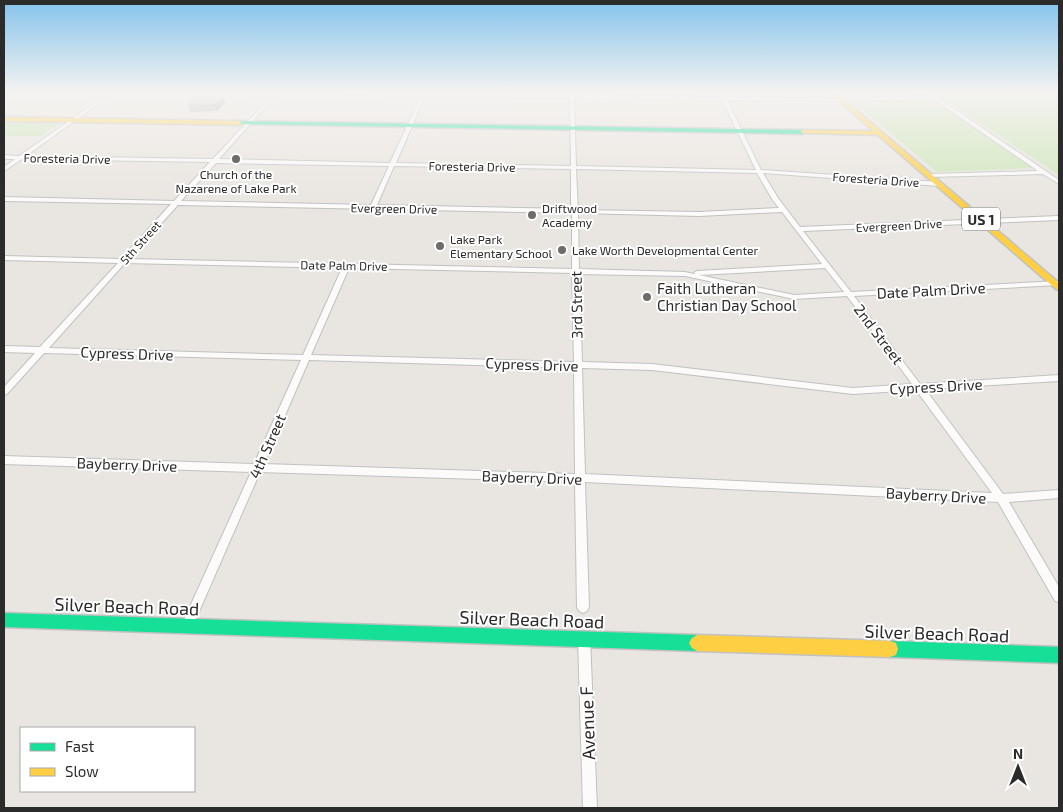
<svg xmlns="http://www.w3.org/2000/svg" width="1063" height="812" font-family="'Exo 2',sans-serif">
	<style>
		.green { fill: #cce6b7 }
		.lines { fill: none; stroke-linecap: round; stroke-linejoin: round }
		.street-casing { stroke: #c2c1c2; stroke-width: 2 }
		.fast-casing { stroke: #c2c1c2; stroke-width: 3 }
		.slow-casing { stroke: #c2c1c2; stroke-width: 3 }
		.street { fill: #fcfbfa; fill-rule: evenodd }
		.fast { fill: #16e098; fill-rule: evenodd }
		.slow { fill: #ffcf43; fill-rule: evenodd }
		.wall { fill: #b1afab }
		.shaded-wall { fill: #908e8b }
		.building { fill: #cecbc7; stroke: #908e8b }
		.poi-dot { fill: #6e6c6a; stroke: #fff; stroke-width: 2 }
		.labels { text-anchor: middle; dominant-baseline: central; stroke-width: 4; stroke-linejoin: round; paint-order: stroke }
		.far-street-label { font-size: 12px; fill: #2b2b2b; stroke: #fff }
		.far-poi-label { font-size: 12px; fill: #2b2b2b; stroke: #fff; text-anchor: start }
		.shield { fill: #fff; stroke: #6b6b6b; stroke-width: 1 }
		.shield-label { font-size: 14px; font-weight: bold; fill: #2b2b2b }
		.poi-label { font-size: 15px; fill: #2b2b2b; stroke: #fff; text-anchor: start }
		.street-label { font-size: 15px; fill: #2b2b2b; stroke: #fff }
		.near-street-label { font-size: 18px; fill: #2b2b2b; stroke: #fff }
	</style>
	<rect width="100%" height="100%" fill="#e9e5e0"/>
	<g class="green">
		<polygon points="971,93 1057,93 1059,95 1059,175 936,94"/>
		<polygon points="932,99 1033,166 1033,168 937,172 854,103"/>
		<polygon points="4,122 60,123 41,136 4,136"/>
	</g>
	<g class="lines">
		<defs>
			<g id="street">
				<path d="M109,93H113L26,156L213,159L274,93H278L219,159L390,163L421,96L328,94L326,93L570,95V93H574V95L721,97L719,93H723L725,97L842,99L929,96L927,94L931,93L1059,180V184L1043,174L928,177L927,176L930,174L1038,171L932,98L842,101L727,100L761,170L939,182L942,184L939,186L763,173L778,198L800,227L1059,216V220L803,231L851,292L1059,281V285L854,296L920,384L1059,375V381L925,389L1003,494L1059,490V498L1009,502L1059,587V602L1055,601L998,502L585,482L589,607L587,611L583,613L579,611L577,607L575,482L260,472L191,630L187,632L183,630L181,626L183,622L251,472L4,464V456L254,464L301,360L44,353L7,394L4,395V387L35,353L4,352V346L40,347L118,263L4,260V256L121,259L171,204L4,201V197L174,201L210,162L22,159L4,171V167L15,159H4V155L19,156ZM425,96L570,98L571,166L396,163ZM574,98L722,100L756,170L576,166ZM216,163L389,166L371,205L181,201ZM394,166L571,169V209L377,205ZM576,169L757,173L772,199L779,208L699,212L578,210ZM178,205L572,213V269L129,259ZM782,212L822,264L697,271L695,272L694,274L685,272L579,269L578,213L699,216ZM125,263L342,268L303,355L49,348ZM349,268L572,273L574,362L311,355ZM825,268L844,292L794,295L699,275ZM579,274L685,276L794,299L847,296L912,384L853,388L652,364L582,362ZM309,360L574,368L575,474L264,464ZM582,368L652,370L853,394L916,390L992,493L585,474Z"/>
				<polygon points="584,632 588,634 590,638 597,808 583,808 578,638 580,634"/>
			</g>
			<g id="fast">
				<polygon points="239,121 803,130 806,132 803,134 237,124 236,123"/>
				<polygon points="4,613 697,635 702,638 705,643 702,648 697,651 4,627"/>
				<polygon points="890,641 1059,647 1059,663 890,657 884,655 882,649 884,643"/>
			</g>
			<g id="slow">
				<polygon points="830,93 836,93 1059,283 1059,290 1056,289 878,135 801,133 801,131 803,130 873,131"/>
				<polygon points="4,117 239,121 242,123 239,125 4,121"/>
				<polygon points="697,635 890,641 896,643 898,649 896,655 890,657 697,651 692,648 689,643 692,638"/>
			</g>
		</defs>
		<use href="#street" class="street-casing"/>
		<use href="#fast" class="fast-casing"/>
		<use href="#slow" class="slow-casing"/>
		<use href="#street" class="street"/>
		<use href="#fast" class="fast"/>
		<use href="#slow" class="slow"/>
	</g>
	<polygon class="wall" points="223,97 225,103 217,111 190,112 188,105"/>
	<polygon class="shaded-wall" points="223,97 225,103 217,111 214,105"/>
	<polygon class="building" points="197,97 223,97 214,105 188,105"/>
	<linearGradient id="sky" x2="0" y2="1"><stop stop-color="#84c3eb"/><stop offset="0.45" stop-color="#f5f3f1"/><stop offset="1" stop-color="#f5f3f1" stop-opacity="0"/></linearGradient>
	<rect width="1063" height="206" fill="url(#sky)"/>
	<g class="poi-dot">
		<circle cx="236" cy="159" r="5"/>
		<circle cx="532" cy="215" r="5"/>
		<circle cx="440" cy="246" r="5"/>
		<circle cx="562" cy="250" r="5"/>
		<circle cx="647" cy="297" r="5"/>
	</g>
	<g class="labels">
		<g class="far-street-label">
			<text transform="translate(67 158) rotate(1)">Foresteria Drive</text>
			<text transform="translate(472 166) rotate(1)">Foresteria Drive</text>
			<text transform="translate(876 179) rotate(4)">Foresteria Drive</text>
			<text transform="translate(394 208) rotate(1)">Evergreen Drive</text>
			<text transform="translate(899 225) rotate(-3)">Evergreen Drive</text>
			<text transform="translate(140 242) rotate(-48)">5th Street</text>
			<text transform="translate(344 265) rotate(1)">Date Palm Drive</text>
		</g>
		<g class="far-poi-label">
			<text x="236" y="174" text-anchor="middle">Church of the<tspan x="236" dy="14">Nazarene of Lake Park</tspan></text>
			<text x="542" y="208">Driftwood<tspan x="542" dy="14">Academy</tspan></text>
			<text x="450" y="239">Lake Park<tspan x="450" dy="14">Elementary School</tspan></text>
			<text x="572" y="250">Lake Worth Developmental Center</text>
		</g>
		<rect class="shield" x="962" y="207.5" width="38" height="23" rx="4"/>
		<g class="shield-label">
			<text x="981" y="219">US 1</text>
		</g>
		<g class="poi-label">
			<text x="657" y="288">Faith Lutheran<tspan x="657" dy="17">Christian Day School</tspan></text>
		</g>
		<g class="street-label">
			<text transform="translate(931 290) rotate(-3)">Date Palm Drive</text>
			<text transform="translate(576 305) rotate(-91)">3rd Street</text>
			<text transform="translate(879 334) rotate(53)">2nd Street</text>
			<text transform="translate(127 353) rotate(2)">Cypress Drive</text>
			<text transform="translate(532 364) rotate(2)">Cypress Drive</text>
			<text transform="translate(936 386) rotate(-3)">Cypress Drive</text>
			<text transform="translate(267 446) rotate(-66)">4th Street</text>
			<text transform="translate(127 464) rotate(2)">Bayberry Drive</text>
			<text transform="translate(532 477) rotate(2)">Bayberry Drive</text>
			<text transform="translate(936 495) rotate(3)">Bayberry Drive</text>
		</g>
		<g class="near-street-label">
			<text transform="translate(127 606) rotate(2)">Silver Beach Road</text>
			<text transform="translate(532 619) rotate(2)">Silver Beach Road</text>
			<text transform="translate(937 633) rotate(2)">Silver Beach Road</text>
			<text transform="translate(587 723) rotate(-92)">Avenue F</text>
		</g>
	</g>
	<rect width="1063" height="812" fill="none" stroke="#2b2b2b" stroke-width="10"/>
	<rect x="20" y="727" width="175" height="65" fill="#ffffff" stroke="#aaaaaa"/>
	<rect x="30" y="743" width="25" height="8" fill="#16e098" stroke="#aaaaaa"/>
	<text x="65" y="752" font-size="15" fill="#2b2b2b">Fast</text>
	<rect x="30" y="768" width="25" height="8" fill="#ffcf43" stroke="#aaaaaa"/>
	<text x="65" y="777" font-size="15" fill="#2b2b2b">Slow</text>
	<g transform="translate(1018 767)" stroke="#ffffff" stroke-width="4" paint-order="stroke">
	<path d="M0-4L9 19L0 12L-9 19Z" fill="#2b2b2b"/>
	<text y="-8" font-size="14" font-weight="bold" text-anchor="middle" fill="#2b2b2b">N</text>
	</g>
</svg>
